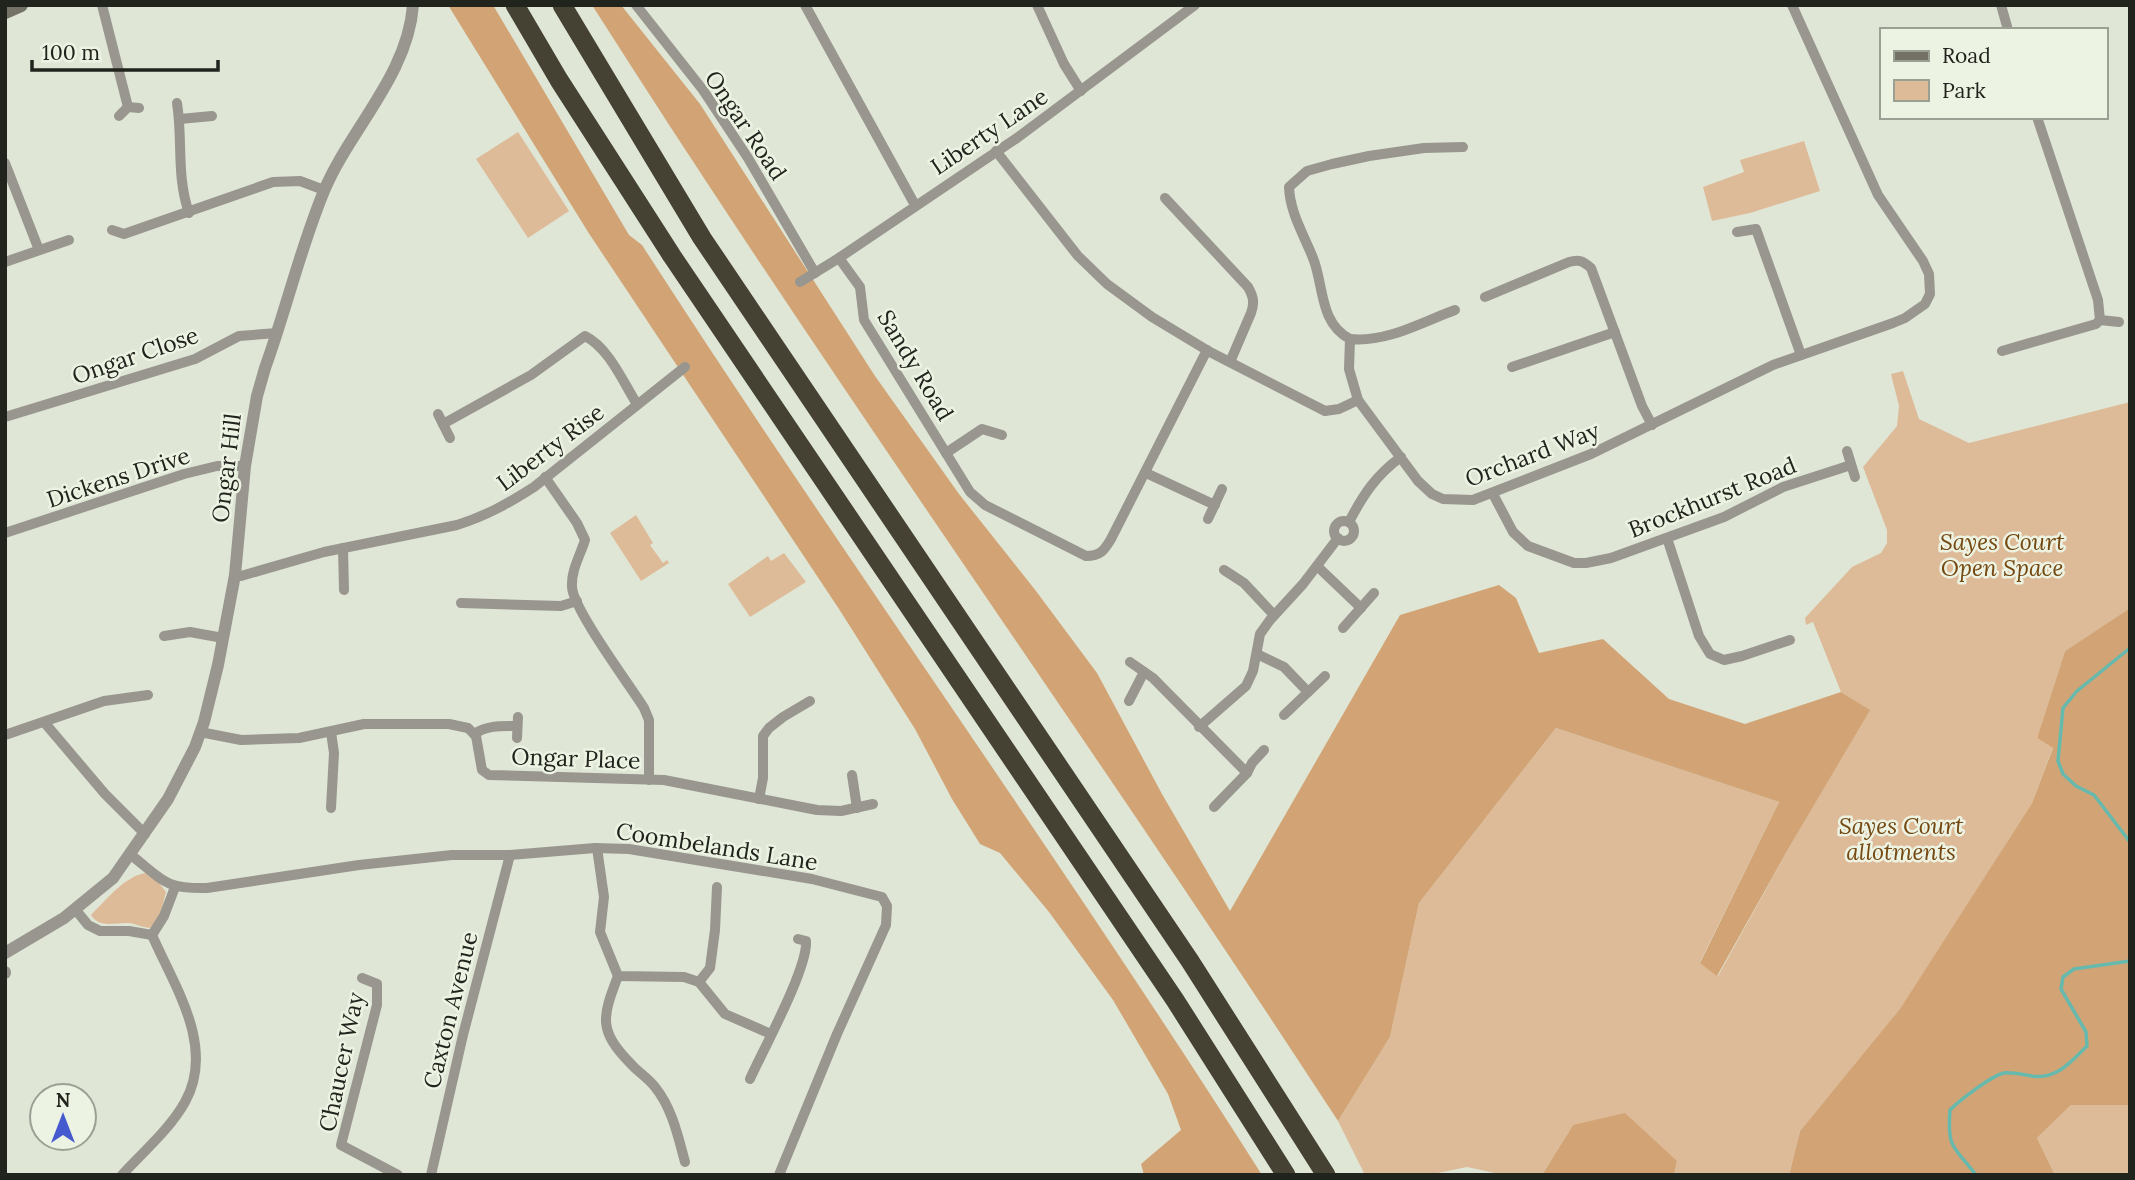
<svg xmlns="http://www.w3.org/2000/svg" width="2135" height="1180" font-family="Lora,serif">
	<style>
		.green { fill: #debb98 }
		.forest { fill: #d2a475 }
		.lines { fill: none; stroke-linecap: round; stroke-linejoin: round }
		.stream { stroke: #67b9ad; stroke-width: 3.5 }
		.minor { stroke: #98968f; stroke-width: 10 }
		.tertiary { stroke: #98968f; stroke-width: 12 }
		.secondary { stroke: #747167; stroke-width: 14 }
		.motorway { stroke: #454133; stroke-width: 19 }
		.labels { text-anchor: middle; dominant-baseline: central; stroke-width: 5; stroke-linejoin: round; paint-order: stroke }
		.street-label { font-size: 23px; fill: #21231d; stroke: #edf3e3 }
		.park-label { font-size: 23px; font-style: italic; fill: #744810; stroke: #edf3e3 }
	</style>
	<rect width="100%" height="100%" fill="#dfe6d6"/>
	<g class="green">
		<polygon points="518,132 569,211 528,238 476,159"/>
		<polygon points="1804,141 1820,191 1750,213 1712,221 1703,187 1744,172 1740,160"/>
		<polygon points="1903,371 1919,419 1969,443 2130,402 2130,608 2065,651 2037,738 2053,747 2032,803 1900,1010 1800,1131 1789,1175 1674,1175 1677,1161 1573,1125 1542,1175 1504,1175 1467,1167 1428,1175 1365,1175 1338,1121 1390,1037 1419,903 1556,728 1779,802 1700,962 1718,976 1790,846 1869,710 1841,692 1813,622 1806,625 1805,618 1852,567 1881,553 1887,543 1887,530 1863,467 1897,426 1899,406 1891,374"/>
		<polygon points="636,515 653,543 650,545 663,563 667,560 669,563 641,581 610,533"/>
		<polygon points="784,553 806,582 750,617 728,584 768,556 771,561"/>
		<path d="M145,873L159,883L166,892L160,915L151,928C143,928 137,924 129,923C115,922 100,929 91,915C106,900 124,877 145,873Z"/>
		<polygon points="2071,1105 2130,1105 2130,1175 2055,1175 2037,1138"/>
	</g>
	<g class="forest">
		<path d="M448,5H493L629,235L642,245C844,558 1062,860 1262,1175H1144L1141,1164L1181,1130L1168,1094L1113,1000L1049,912L1000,853L980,844L952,799L915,729L839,609L588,232Z"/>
		<path d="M592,5H621L700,104L875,376L959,494L1036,591L1097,673L1162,794L1230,911L1400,615L1499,585L1516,598L1539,653L1603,639L1669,699L1745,724L1841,692L1870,710L1790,846L1717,976L1700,963L1779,802L1556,728L1419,903L1390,1037L1338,1121C1094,746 832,383 592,5Z"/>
		<polygon points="2130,608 2130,1105 2071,1105 2037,1138 2055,1175 1789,1175 1800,1131 1900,1009 2032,803 2053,748 2037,738 2065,651"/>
		<polygon points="1625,1113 1677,1161 1674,1175 1542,1175 1573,1125"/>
	</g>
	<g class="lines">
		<g class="stream">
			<polyline points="2130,648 2077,691 2063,708 2058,761 2063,774 2076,786 2094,795 2130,842"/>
			<path d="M1976,1175C1954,1146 1947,1150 1950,1110C1960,1100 1991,1076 2004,1073C2012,1072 2024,1075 2032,1076C2056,1080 2071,1062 2087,1046L2086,1032L2061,989L2063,977L2074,969L2130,961"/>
		</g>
		<g class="minor">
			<polyline points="102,5 128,107"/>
			<polyline points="636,5 703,90 748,158 815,273"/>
			<polyline points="805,5 915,205"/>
			<polyline points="1037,5 1064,64 1081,91"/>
			<polyline points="2001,5 2008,30"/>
			<path d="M177,103C183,141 176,175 189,213"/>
			<polyline points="119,116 128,107 139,108"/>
			<polyline points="2037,117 2098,300 2100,320"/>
			<polyline points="180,119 212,116"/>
			<polyline points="996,151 1078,256 1107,284 1152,317 1210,352 1325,411 1339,409 1358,400 1418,481 1432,494 1443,499 1473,500 1591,454 1773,365 1893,323 1905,318 1925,304 1930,294 1929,274 1923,261 1878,195 1792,5"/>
			<polyline points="5,163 39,250"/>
			<path d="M1165,198L1248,287C1253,296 1255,302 1251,313L1230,362"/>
			<polyline points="112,230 124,234 273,182 300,181 324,190"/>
			<polyline points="1737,232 1756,229 1801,355"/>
			<path d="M839,258L860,287L864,320L970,492L985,505L1086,556C1100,556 1104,551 1111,539L1207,350"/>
			<polyline points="5,262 69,240"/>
			<polyline points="800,282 839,258 1017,138 1195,5"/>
			<path d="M1485,297L1569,262C1579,259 1583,261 1591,268L1642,406L1652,425"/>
			<path d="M1350,339C1386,343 1422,322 1455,310"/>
			<polyline points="2002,351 2096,324 2100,320 2119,322"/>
			<polyline points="1512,367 1615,332"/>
			<path d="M1358,400L1349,369L1350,339C1319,323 1324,285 1313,258C1304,235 1290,213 1289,187L1307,171L1332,164L1369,156L1424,148L1463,147"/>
			<polyline points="438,414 450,438"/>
			<polyline points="5,417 195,359 239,336 277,333"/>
			<path d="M443,424L531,375L585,336C609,348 623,382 637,404"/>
			<polyline points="1847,451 1855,477"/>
			<polyline points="946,453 982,429 1002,435"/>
			<polyline points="1146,473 1215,505"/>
			<path d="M545,477L577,523L585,540C580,556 571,570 572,587C573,609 629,684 644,708L649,720V780"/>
			<polyline points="1493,494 1513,532 1528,546 1574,563 1586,563 1611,558 1724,517 1783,487 1851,465"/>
			<polyline points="1208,519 1222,489"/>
			<circle cx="1344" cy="531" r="10"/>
			<path d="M1349,522C1363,495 1376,475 1401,457"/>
			<polyline points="5,533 184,474 217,466 245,466"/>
			<polyline points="1667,538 1699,636 1710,654 1724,660 1742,656 1790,640"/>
			<polyline points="343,548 344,590"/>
			<polyline points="1317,566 1361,608"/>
			<polyline points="1224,570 1244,583 1274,615"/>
			<path d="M235,575L241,576L324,552L457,525C486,516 509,503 534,487L685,367"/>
			<polyline points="461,603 561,606 577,601"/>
			<polyline points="1343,628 1374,593"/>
			<polyline points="164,636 190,632 223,638"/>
			<polyline points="1257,654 1284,667 1308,692"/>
			<polyline points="1130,662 1153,678 1247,773"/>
			<polyline points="1129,701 1144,672"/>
			<polyline points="1284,715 1325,676"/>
			<polyline points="44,722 105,794 145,834"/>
			<polyline points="1199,727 1246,686 1253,671 1260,634 1270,620 1303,584 1338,538"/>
			<polyline points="200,732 241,740 299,738 364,724 449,724 468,728 476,736 482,770 489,775 664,780 817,810 841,811 873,804"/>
			<path d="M474,734C488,725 501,726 517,726"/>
			<polyline points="5,735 104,701 148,695"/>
			<polyline points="517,738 518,717"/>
			<polyline points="852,775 857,808"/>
			<polyline points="759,799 763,778 763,736 769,728 783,717 810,701"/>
			<polyline points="1214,807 1247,773 1252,763 1264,750"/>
			<polyline points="331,808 334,753 331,732"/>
			<polyline points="597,848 604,897 600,932 618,976 684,977 699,982 725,1014 771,1034"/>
			<path d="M131,855C163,880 164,889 207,888L359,865L452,855H510L595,848L629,849L812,879L882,897L887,906L886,925L837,1034L779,1175"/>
			<polyline points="75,909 88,925 100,931 129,931 152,935"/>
			<polyline points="152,935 164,916 175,887"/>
			<path d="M618,976C602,1018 598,1030 631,1064C638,1072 648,1078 655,1087C672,1108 678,1136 685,1162"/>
			<polyline points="362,978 377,984 377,1005 341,1145 398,1175"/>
			<polyline points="699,982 710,968 715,930 717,887"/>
			<path d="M750,1079C763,1050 808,968 806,941L798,939"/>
			<path d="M122,1175C143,1152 170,1129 185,1102C216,1046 174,986 152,935"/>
			<polyline points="431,1175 463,1035 510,855"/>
		</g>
		<g class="tertiary">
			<path d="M5,953L64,918L113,878L168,799L195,747L204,722L218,665L235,575L245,466L257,396L265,368C286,310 300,249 324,191C350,129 408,75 413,5"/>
			<polyline points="5,972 5,973"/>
		</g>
		<polyline class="secondary" points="5,12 21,5"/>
		<g class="motorway">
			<polyline points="515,5 559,80 672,256 1175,1000 1286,1175"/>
			<polyline points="562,5 702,238 1190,961 1326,1175"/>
		</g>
	</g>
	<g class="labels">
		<g class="street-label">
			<text transform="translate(746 125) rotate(56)">Ongar Road</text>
			<text transform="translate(989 131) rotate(-34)">Liberty Lane</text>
			<text transform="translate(135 355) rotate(-19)">Ongar Close</text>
			<text transform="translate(916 365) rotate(59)">Sandy Road</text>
			<text transform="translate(550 447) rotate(-37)">Liberty Rise</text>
			<text transform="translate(1532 454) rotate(-21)">Orchard Way</text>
			<text transform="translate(226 468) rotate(-83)">Ongar Hill</text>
			<text transform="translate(118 477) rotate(-18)">Dickens Drive</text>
			<text transform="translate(1712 497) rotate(-22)">Brockhurst Road</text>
			<text transform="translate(576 758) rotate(2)">Ongar Place</text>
			<text transform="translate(717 846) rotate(9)">Coombelands Lane</text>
			<text transform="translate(450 1010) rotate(-76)">Caxton Avenue</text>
			<text transform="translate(341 1062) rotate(-78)">Chaucer Way</text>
		</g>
		<g class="park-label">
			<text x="2002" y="541">Sayes Court<tspan x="2002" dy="26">Open Space</tspan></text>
			<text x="1901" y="825">Sayes Court<tspan x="1901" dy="26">allotments</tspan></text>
		</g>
	</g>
	<rect width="2135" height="1180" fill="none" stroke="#21231d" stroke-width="14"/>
	<rect x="1880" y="28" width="228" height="91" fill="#edf3e3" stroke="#9ba094" stroke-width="2"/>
	<rect x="1894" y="51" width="35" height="10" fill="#747167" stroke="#9ba094" stroke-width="2"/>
	<text x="1942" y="63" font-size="21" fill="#21231d">Road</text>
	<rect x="1894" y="80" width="35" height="21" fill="#debb98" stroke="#9ba094" stroke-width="2"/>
	<text x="1942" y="98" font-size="21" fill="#21231d">Park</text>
	<g transform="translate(63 1117)"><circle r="33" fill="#edf3e3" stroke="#9ba094" stroke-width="2"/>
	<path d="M0-5L12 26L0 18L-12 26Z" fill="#455ace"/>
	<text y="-10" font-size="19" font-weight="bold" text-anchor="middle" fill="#21231d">N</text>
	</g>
	<path d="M32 60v10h186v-10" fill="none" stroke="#21231d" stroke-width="3.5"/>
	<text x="42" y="60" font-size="21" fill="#21231d" stroke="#edf3e3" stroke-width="5" paint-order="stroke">100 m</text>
</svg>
